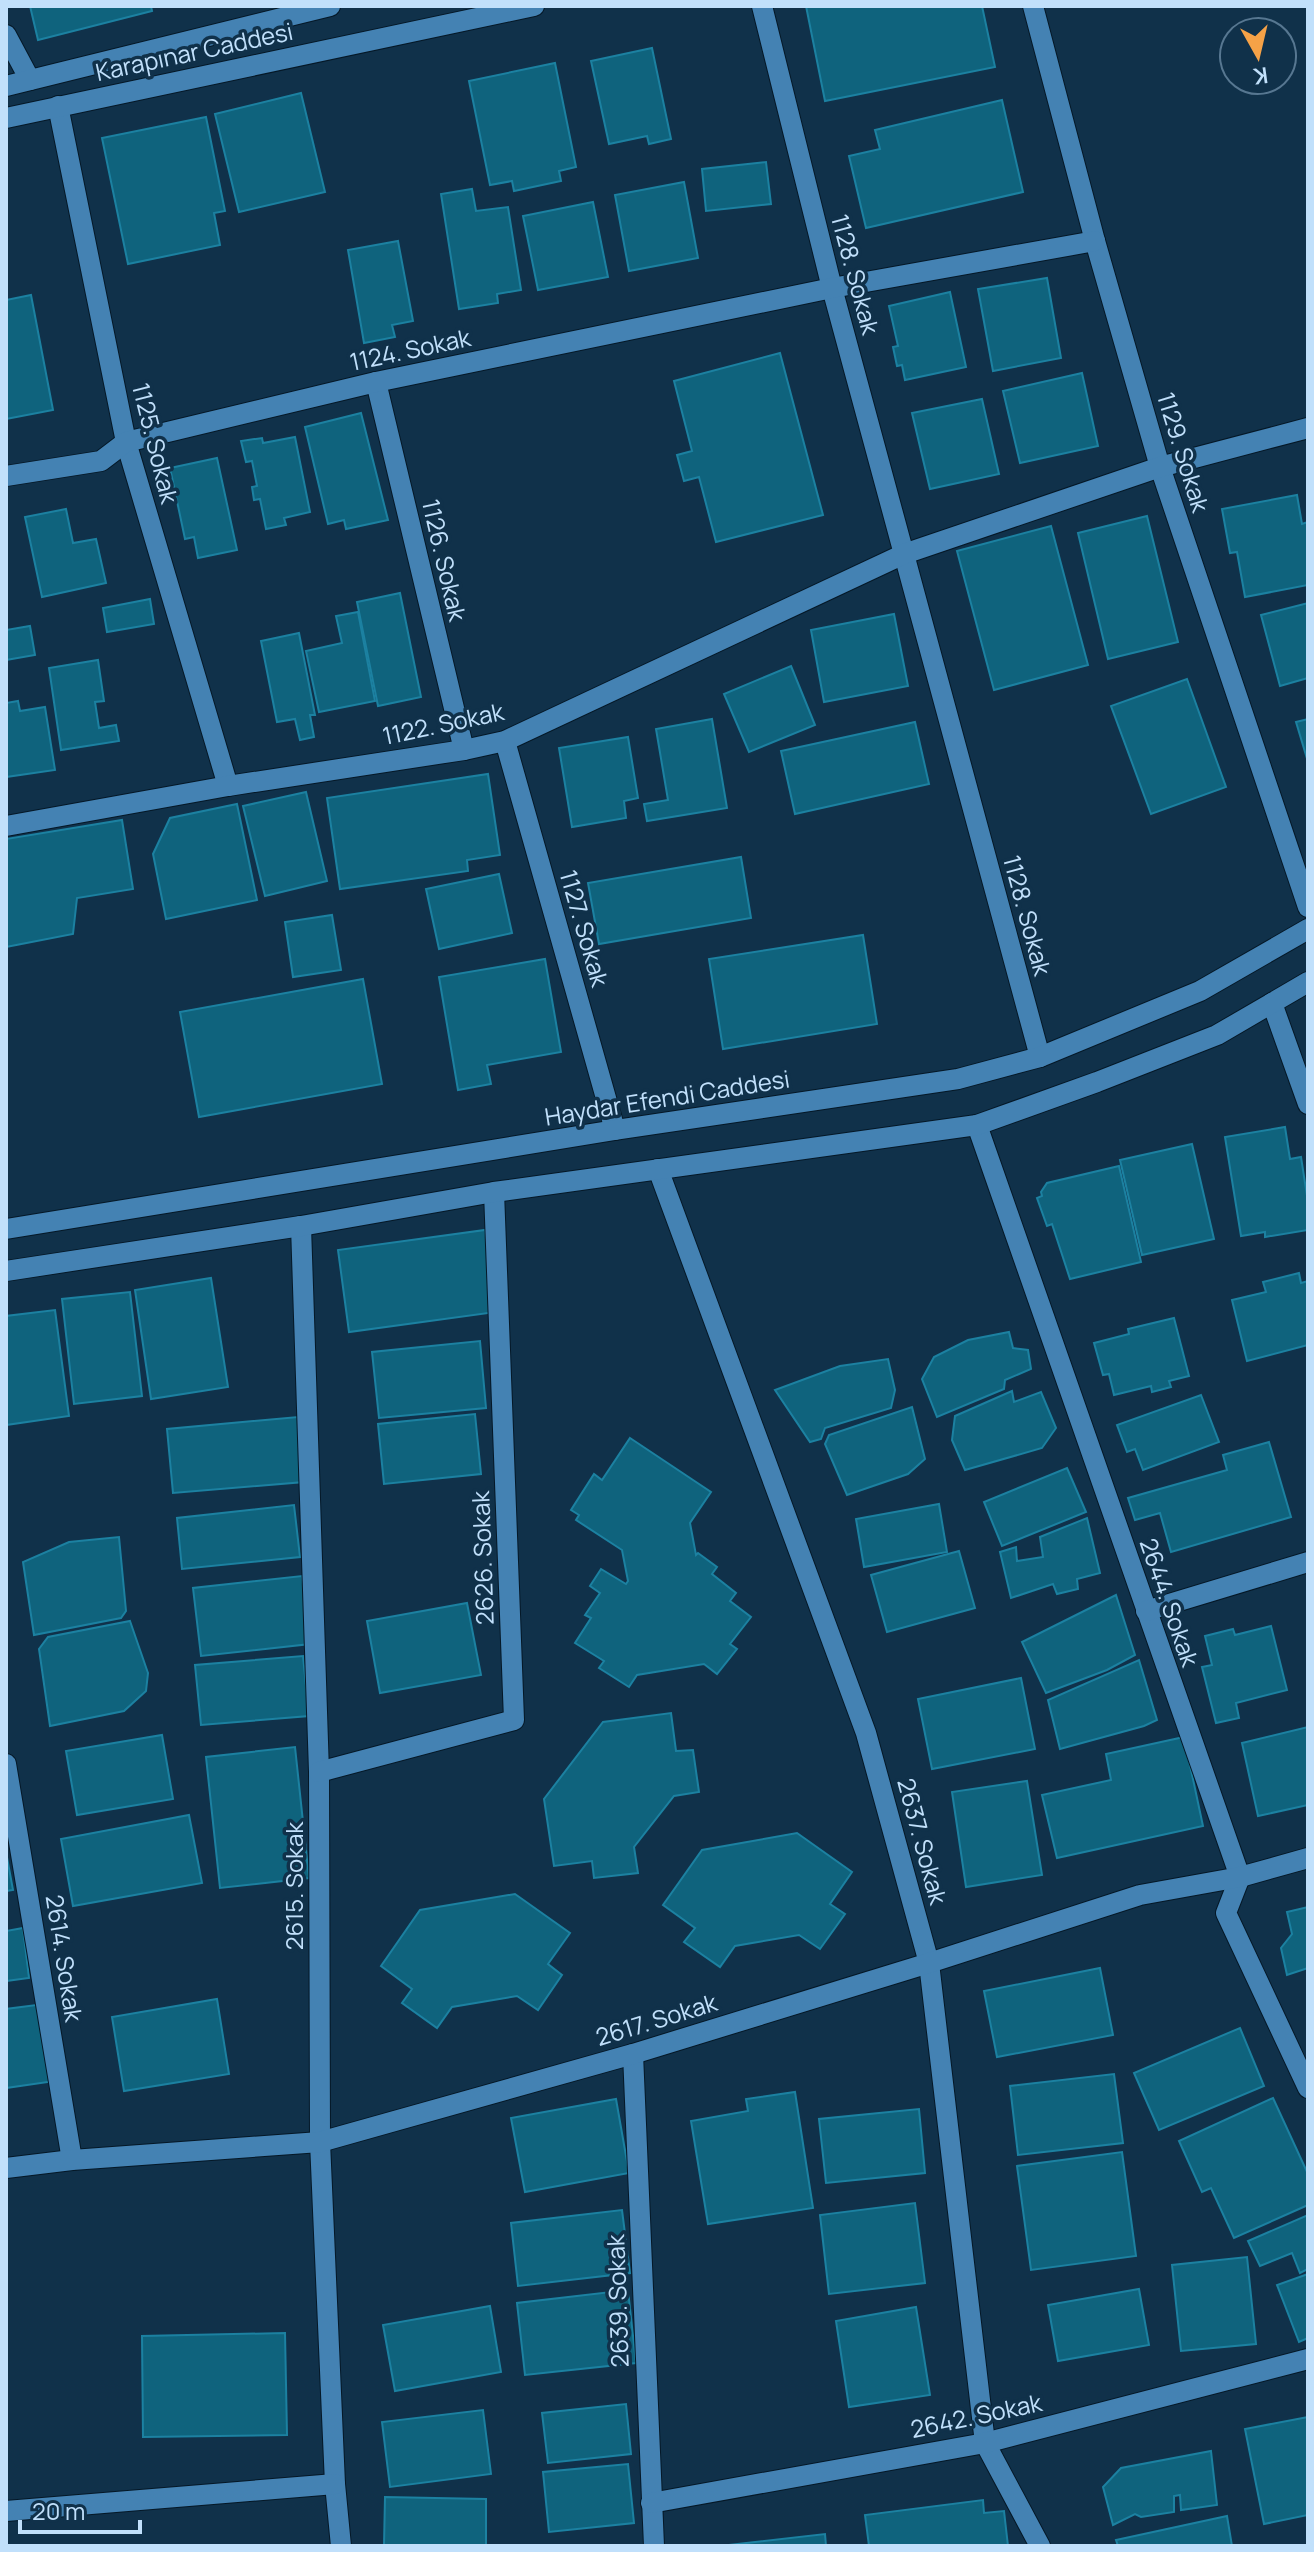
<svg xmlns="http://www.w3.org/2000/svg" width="1314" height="2552" font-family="Manrope,sans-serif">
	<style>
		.building { fill: #0f637d; stroke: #1c81a1; stroke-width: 2 }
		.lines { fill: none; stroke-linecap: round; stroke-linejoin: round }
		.minor-casing { stroke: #051827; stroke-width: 22 }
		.secondary-casing { stroke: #051827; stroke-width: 22 }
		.minor { stroke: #4482b3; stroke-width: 20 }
		.secondary { stroke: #4482b3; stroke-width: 20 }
		.labels { text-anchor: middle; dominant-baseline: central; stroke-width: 7; stroke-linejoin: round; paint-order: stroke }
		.street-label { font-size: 24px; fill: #c1e0fb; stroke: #10314a }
	</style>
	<rect width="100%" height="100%" fill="#10314a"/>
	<g class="building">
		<polygon points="30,6 151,6 152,11 38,40"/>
		<polygon points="806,6 982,6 995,67 825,101"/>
		<polygon points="652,48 671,139 649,144 647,136 609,144 591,61"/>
		<polygon points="555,63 576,167 559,171 561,181 514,191 512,181 490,185 469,81"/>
		<polygon points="301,93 325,192 239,212 215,114"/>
		<polygon points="1002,100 1023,192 866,228 849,156 880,149 875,130"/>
		<polygon points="206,117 225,211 214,213 220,245 128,264 102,138"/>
		<polygon points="766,162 771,204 706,211 702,169"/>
		<polygon points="684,182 698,258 629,271 615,195"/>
		<polygon points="472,189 476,211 508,207 521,290 497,294 498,303 459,309 441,194"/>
		<polygon points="593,202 608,277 538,290 523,216"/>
		<polygon points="398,241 413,321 392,325 395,337 364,343 348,250"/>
		<polygon points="1047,278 1061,358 993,371 978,289"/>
		<polygon points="950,292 966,367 905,380 902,365 897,366 893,347 898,346 889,306"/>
		<polygon points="31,295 53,410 6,419 6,300"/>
		<polygon points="780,353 823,515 716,542 699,477 684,481 677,455 692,451 674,381"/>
		<polygon points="1082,373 1098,446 1020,463 1003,391"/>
		<polygon points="982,399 999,474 930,489 912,413"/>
		<polygon points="361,413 388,520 346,529 344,520 328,524 305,427"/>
		<polygon points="295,437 310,512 284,518 286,525 266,529 260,499 254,500 252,487 257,486 252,461 246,462 241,441 262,438 263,443"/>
		<polygon points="217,458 237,550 198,558 194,537 185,539 170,468"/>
		<polygon points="1297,495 1302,524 1308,522 1308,585 1245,597 1237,552 1230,553 1222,509"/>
		<polygon points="66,509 73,543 96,539 106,583 42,597 25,517"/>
		<polygon points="1147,516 1178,642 1108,659 1078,533"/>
		<polygon points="1051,526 1088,665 994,690 957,551"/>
		<polygon points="400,593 421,697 378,706 357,602"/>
		<polygon points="150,599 154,624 107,632 103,608"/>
		<polygon points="1308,603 1308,678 1280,686 1261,615"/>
		<polygon points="358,612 375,701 319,712 306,651 342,643 336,616"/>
		<polygon points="894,614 908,686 824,702 811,630"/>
		<polygon points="30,626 35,655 6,660 6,630"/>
		<polygon points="299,633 315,715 310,715 314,737 300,740 295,719 277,722 261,641"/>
		<polygon points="98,660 104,701 95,702 99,728 116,725 119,741 61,750 49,668"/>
		<polygon points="791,666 815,725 749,752 724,694"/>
		<polygon points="1187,679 1226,787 1151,814 1111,706"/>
		<polygon points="18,701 20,711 45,707 55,770 6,777 6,703"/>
		<polygon points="712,719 727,808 647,821 644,804 668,800 656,729"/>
		<polygon points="1308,719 1308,762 1296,722"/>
		<polygon points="915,722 929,784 795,814 781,751"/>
		<polygon points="628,737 638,798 624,801 626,818 572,827 559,748"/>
		<polygon points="488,774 500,855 467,860 468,871 340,889 327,798"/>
		<polygon points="306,792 327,881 265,896 243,806"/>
		<polygon points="237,804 257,900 166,919 153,854 170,818"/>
		<polygon points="122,820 133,889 77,898 73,934 6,947 6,839"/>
		<polygon points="741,857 751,918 599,944 588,883"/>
		<polygon points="499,874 512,933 439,949 426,889"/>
		<polygon points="332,915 341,970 293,977 285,922"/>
		<polygon points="863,935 877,1024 723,1049 709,959"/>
		<polygon points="545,959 561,1052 487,1065 491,1084 458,1090 439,977"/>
		<polygon points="363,979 382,1084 199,1117 180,1012"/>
		<polygon points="1285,1127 1290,1159 1301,1157 1308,1202 1308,1230 1265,1237 1265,1232 1241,1236 1225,1137"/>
		<polygon points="1192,1144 1214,1239 1142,1255 1120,1160"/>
		<polygon points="1119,1166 1141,1262 1070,1279 1052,1224 1047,1226 1037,1198 1042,1196 1041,1192 1047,1183"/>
		<polygon points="485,1230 496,1312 349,1332 338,1250"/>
		<polygon points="1299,1273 1301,1283 1308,1281 1308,1345 1247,1361 1232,1300 1266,1292 1263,1282"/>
		<polygon points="211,1278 228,1387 151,1399 135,1290"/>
		<polygon points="130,1292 142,1396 74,1404 62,1299"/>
		<polygon points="55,1310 69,1416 6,1425 6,1316"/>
		<polygon points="1174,1318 1189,1376 1169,1381 1171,1387 1152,1392 1151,1386 1114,1395 1109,1374 1103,1375 1094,1343 1129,1334 1128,1329"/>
		<polygon points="1009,1332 1013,1348 1028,1350 1031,1369 1005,1380 1004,1389 937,1417 922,1379 934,1357 968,1340"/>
		<polygon points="480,1341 486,1408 379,1418 372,1352"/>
		<polygon points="888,1359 895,1390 891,1408 825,1428 821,1439 810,1442 775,1390 840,1366"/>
		<polygon points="1012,1391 1014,1402 1041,1392 1056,1428 1042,1448 965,1470 952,1440 955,1416"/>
		<polygon points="1201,1395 1219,1442 1143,1470 1135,1449 1127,1452 1117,1425"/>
		<polygon points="912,1407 925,1459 908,1474 847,1495 825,1444 829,1435"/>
		<polygon points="475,1414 481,1474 384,1484 378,1424"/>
		<polygon points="298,1417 304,1482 173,1493 167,1429"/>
		<polygon points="630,1438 711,1492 690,1523 696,1555 698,1553 717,1567 712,1574 736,1593 730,1601 751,1617 730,1644 737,1649 717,1674 704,1664 637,1675 629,1687 599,1668 604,1661 575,1643 591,1618 585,1615 600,1593 590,1586 601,1569 626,1584 628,1581 622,1550 576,1520 579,1515 571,1510 594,1474 602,1480"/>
		<polygon points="1269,1442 1291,1517 1171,1552 1160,1513 1135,1520 1128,1498 1227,1470 1223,1455"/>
		<polygon points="1067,1468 1086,1512 1002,1546 984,1502"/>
		<polygon points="939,1504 947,1552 864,1567 856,1519"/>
		<polygon points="294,1505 300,1557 182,1569 177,1518"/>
		<polygon points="1087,1518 1100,1573 1077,1579 1078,1589 1057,1594 1053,1584 1011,1598 1000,1552 1016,1547 1017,1561 1043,1557 1040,1537"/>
		<polygon points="119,1537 126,1611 121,1618 34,1635 23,1562 69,1542"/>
		<polygon points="959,1551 975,1608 887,1632 871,1575"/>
		<polygon points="302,1576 310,1644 201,1656 193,1588"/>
		<polygon points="1116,1595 1135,1655 1107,1670 1046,1693 1022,1642"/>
		<polygon points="467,1603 481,1675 380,1693 367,1621"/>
		<polygon points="130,1621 148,1673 146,1691 124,1711 50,1726 39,1649 48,1637"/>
		<polygon points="1271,1626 1287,1690 1236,1703 1239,1718 1216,1723 1202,1667 1212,1665 1205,1636 1233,1629 1235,1635"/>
		<polygon points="303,1656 309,1716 201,1725 195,1665"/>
		<polygon points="1139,1660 1157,1720 1144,1726 1060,1749 1048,1700"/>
		<polygon points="1021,1678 1035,1749 932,1769 918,1699"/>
		<polygon points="671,1713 676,1751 693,1750 699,1792 674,1796 634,1847 638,1873 594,1878 592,1861 554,1866 544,1799 603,1722"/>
		<polygon points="1308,1727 1308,1805 1258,1816 1242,1743"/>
		<polygon points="162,1735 173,1799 77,1815 66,1751"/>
		<polygon points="1184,1737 1203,1826 1057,1858 1042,1795 1111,1780 1106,1754"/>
		<polygon points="295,1747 309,1878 220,1888 206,1757"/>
		<polygon points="1027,1781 1042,1875 966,1887 952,1792"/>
		<polygon points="189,1815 202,1883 73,1906 61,1839"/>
		<polygon points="797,1833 852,1872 830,1904 845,1914 820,1949 799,1935 735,1946 720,1967 684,1942 695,1928 663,1905 702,1850"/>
		<polygon points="6,1852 13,1890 6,1891"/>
		<polygon points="515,1894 570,1933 548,1964 562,1975 538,2010 517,1996 452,2007 437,2028 402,2003 412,1989 381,1966 420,1910"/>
		<polygon points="1308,1907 1308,1968 1287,1975 1281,1948 1292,1934 1287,1912"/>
		<polygon points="23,1928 29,1978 6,1981 6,1931"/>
		<polygon points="1100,1968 1113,2035 997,2057 984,1991"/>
		<polygon points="217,1999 229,2074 124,2091 112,2017"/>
		<polygon points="44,2004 55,2081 6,2088 6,2009"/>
		<polygon points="1240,2028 1264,2086 1159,2130 1134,2073"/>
		<polygon points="1114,2074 1123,2143 1018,2155 1010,2086"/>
		<polygon points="795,2092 813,2208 708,2224 691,2121 748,2111 746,2099"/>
		<polygon points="1273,2098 1308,2174 1308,2205 1234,2238 1211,2188 1202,2192 1179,2141"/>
		<polygon points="616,2099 629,2173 525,2192 511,2118"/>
		<polygon points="919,2109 925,2173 826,2183 819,2119"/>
		<polygon points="1122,2152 1136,2256 1031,2270 1017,2166"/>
		<polygon points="915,2203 925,2283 829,2294 820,2215"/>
		<polygon points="622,2210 630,2273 518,2286 511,2223"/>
		<polygon points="1308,2215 1308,2269 1300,2273 1292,2253 1260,2266 1248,2241"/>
		<polygon points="1247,2257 1256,2344 1181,2351 1172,2265"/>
		<polygon points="1308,2274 1308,2338 1299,2342 1277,2285"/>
		<polygon points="1139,2289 1149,2345 1058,2361 1048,2305"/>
		<polygon points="628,2290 636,2363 525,2375 517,2303"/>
		<polygon points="490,2306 501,2372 395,2391 383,2325"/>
		<polygon points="916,2307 930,2395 849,2407 836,2321"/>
		<polygon points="285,2333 287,2435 143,2437 142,2336"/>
		<polygon points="626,2404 631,2454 548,2463 542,2413"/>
		<polygon points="483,2410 491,2474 390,2487 382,2422"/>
		<polygon points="1308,2417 1308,2515 1264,2524 1245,2429"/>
		<polygon points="1211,2451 1217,2505 1181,2510 1180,2495 1174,2496 1174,2512 1141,2517 1135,2514 1113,2525 1103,2487 1121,2468"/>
		<polygon points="628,2464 634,2523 549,2532 543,2472"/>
		<polygon points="385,2497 486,2499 486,2546 384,2546"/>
		<polygon points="983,2500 984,2513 1004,2511 1008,2546 869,2546 865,2515"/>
		<polygon points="1227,2516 1232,2546 1118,2546 1116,2540"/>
		<polygon points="825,2534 826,2546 720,2546"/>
	</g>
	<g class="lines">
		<defs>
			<g id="minor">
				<polyline points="762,6 832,288 1040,1057"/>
				<polyline points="1033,6 1095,241 1160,467 1308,907"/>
				<polyline points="6,35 30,80"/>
				<polyline points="58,106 126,442 228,786"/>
				<polyline points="376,382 464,750"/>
				<polyline points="6,476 101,461 126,442 376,382 832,288 1095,241"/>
				<polyline points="505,741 615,1130"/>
				<polyline points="6,826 228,786 464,750 505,741 904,554 1160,467 1308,428"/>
				<polyline points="1272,1003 1308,1104"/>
				<polyline points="977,1125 1240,1877 1226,1913 1308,2088"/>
				<polyline points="658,1169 866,1733 929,1963 985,2443 1040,2546"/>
				<polyline points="301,1226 319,1772 320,2142 335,2484 341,2546"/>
				<polyline points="1146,1611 1308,1562"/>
				<polyline points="6,1764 72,2160"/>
				<polyline points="319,1772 514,1720 494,1192"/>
				<polyline points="633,2054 654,2546"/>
				<polyline points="6,2168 72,2160 320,2142 633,2054 929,1963 1140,1895 1240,1877 1308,1858"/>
				<polyline points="651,2503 985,2443 1308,2359"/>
				<polyline points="6,2511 335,2484"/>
			</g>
			<g id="secondary">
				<polyline points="6,86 330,6"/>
				<polyline points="6,118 534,6"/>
				<polyline points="6,1229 615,1130 958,1079 1040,1057 1200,991 1308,929"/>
				<polyline points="6,1271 301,1226 494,1192 977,1125 1097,1082 1217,1035 1308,982"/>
			</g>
		</defs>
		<use href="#minor" class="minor-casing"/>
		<use href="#secondary" class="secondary-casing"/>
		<use href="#minor" class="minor"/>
		<use href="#secondary" class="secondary"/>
	</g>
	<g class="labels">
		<g class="street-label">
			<text transform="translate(194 51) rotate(-12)">Karapınar Caddesi</text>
			<text transform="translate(856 274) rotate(75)">1128. Sokak</text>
			<text transform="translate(410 349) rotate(-12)">1124. Sokak</text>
			<text transform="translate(156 443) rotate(76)">1125. Sokak</text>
			<text transform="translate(1184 452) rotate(73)">1129. Sokak</text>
			<text transform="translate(445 560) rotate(77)">1126. Sokak</text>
			<text transform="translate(443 723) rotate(-12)">1122. Sokak</text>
			<text transform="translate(1028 915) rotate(75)">1128. Sokak</text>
			<text transform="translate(585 928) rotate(74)">1127. Sokak</text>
			<text transform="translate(667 1097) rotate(-9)">Haydar Efendi Caddesi</text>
			<text transform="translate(482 1558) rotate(-92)">2626. Sokak</text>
			<text transform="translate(1170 1602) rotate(71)">2644. Sokak</text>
			<text transform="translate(923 1841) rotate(75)">2637. Sokak</text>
			<text transform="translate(293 1886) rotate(-90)">2615. Sokak</text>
			<text transform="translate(65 1958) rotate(81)">2614. Sokak</text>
			<text transform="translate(656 2019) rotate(-17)">2617. Sokak</text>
			<text transform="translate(617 2301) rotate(-92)">2639. Sokak</text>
			<text transform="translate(976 2415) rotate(-12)">2642. Sokak</text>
		</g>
	</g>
	<rect width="1314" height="2552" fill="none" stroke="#c1e0fb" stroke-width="16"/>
	<g transform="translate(1258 56) rotate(172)"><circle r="38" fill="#10314a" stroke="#577791" stroke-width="2"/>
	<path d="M0-6L14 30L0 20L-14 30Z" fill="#f6a247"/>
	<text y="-12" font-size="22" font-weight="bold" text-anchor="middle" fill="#c1e0fb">K</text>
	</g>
	<path d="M20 2520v12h120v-12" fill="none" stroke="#c1e0fb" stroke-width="4"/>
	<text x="32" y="2520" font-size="24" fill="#c1e0fb" stroke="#10314a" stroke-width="6" paint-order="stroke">20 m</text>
</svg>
